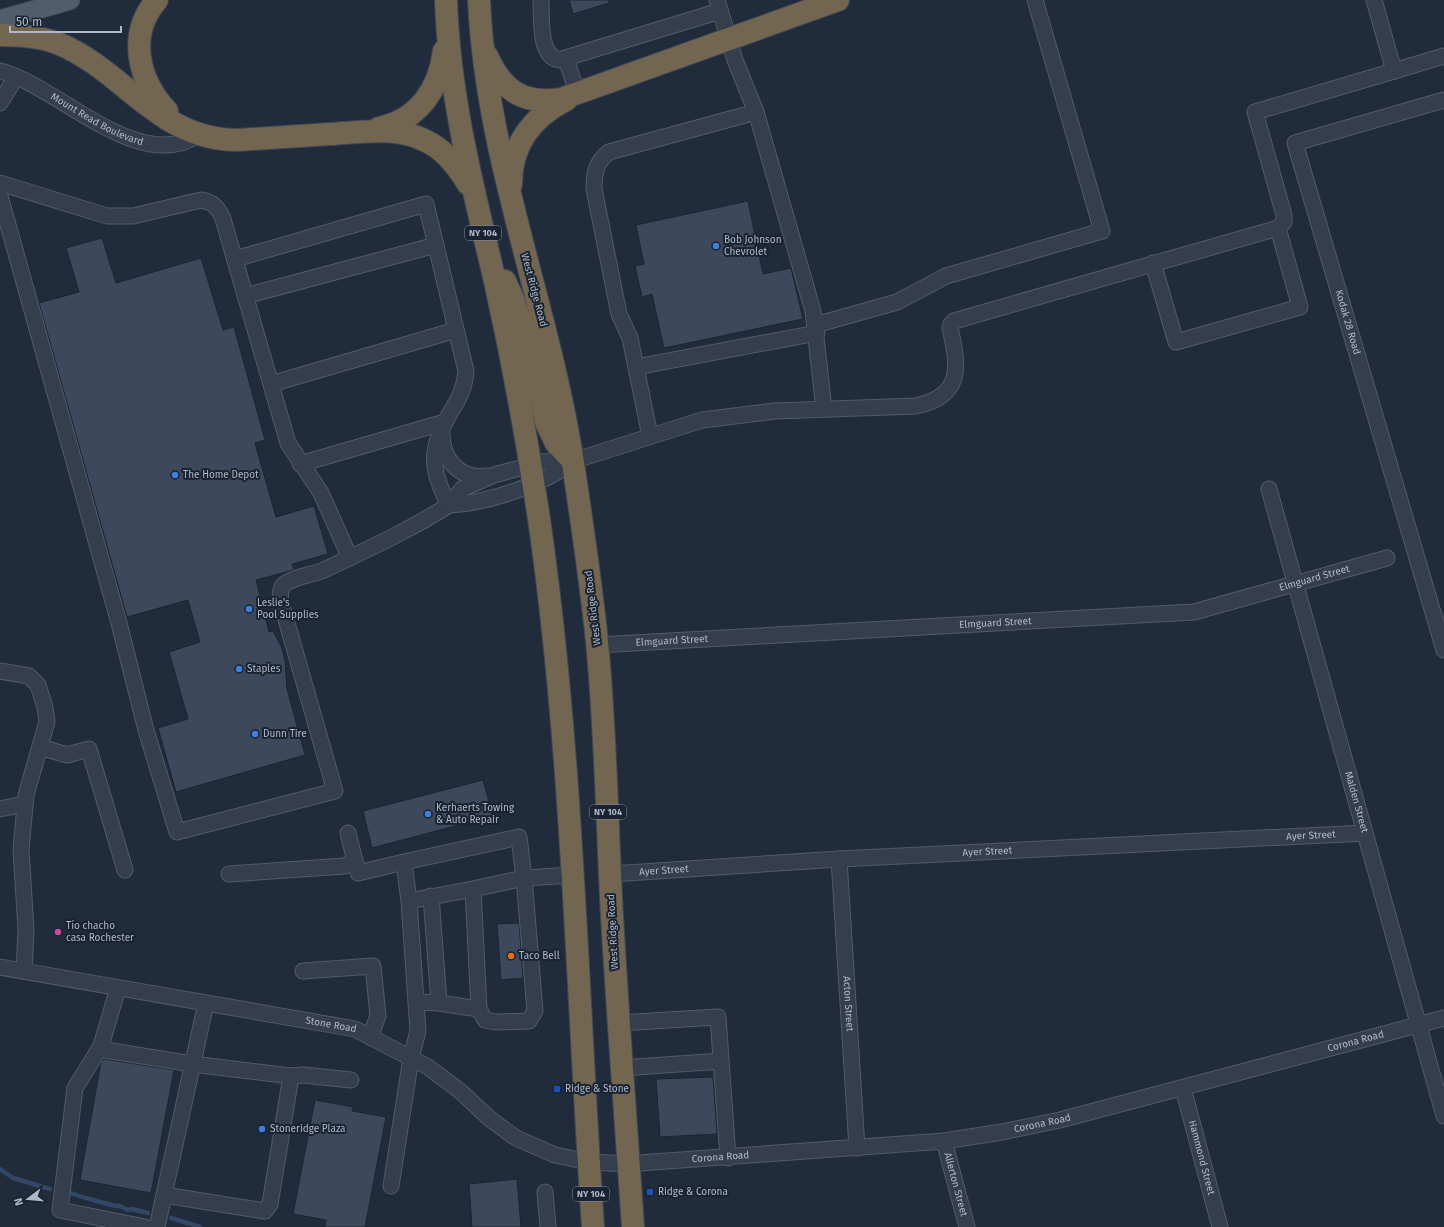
<svg xmlns="http://www.w3.org/2000/svg" width="1444" height="1227" font-family="'Fira Sans',sans-serif">
	<style>
		.lines { fill: none; stroke-linecap: round; stroke-linejoin: round }
		.stream { stroke: #324665; stroke-width: 4.5 }
		.building { fill: #3c485c; stroke: #1b2533 }
		.minor-casing { stroke: #525b6a; stroke-width: 17 }
		.major-casing { stroke: #3d4755; stroke-width: 21 }
		.highway-casing { stroke: #3f4857; stroke-width: 24 }
		.minor { stroke: #343e4c; stroke-width: 15 }
		.major { stroke: #525d6c; stroke-width: 19 }
		.highway { stroke: #736650; stroke-width: 22 }
		.shop-dot { fill: #3f7fe0; stroke: #192331; stroke-width: 1.5 }
		.hotel-dot { fill: #d1479c; stroke: #192331; stroke-width: 1.5 }
		.food-dot { fill: #e8710a; stroke: #192331; stroke-width: 1.5 }
		.transit-dot { fill: #1a4fb4; stroke: #192331; stroke-width: 1.5 }
		.labels { text-anchor: middle; dominant-baseline: central; stroke-width: 4; stroke-linejoin: round; paint-order: stroke }
		.shield { fill: #192331; stroke: #828b9b; stroke-width: 1 }
		.shield-label { font-size: 9px; font-weight: bold; fill: #afb8c8 }
		.street-label { font-size: 10px; fill: #afb8c8; stroke: #192331 }
		.poi-label { font-size: 10px; fill: #afb8c8; stroke: #192331; text-anchor: start }
	</style>
	<rect width="100%" height="100%" fill="#202c3c"/>
	<g class="lines">
		<g class="stream">
			<polyline points="0,1169 13,1178 50,1189"/>
			<path d="M68,1192C76,1195 114,1207 120,1206L128,1210L132,1209L148,1213"/>
			<polyline points="171,1218 200,1227"/>
		</g>
	</g>
	<g class="building">
		<polygon points="569,0 609,0 609,3 573,14"/>
		<polygon points="748,201 763,274 791,268 803,319 664,348 652,294 642,297 635,266 644,264 636,225"/>
		<polygon points="102,238 116,283 201,258 223,330 234,327 265,440 255,443 276,517 314,506 328,554 292,564 294,570 256,580 269,632 273,631 282,648 285,661 287,689 305,755 176,792 158,728 188,719 169,652 200,642 188,600 127,617 39,303 79,292 66,248"/>
		<polygon points="483,780 493,816 372,848 363,811"/>
		<polygon points="519,923 523,978 501,980 497,924"/>
		<polygon points="104,1059 174,1070 151,1193 80,1180 101,1062"/>
		<polygon points="713,1077 717,1134 660,1137 656,1079"/>
		<polygon points="315,1100 353,1107 352,1111 386,1117 365,1227 325,1227 326,1220 293,1214"/>
		<polygon points="517,1179 521,1227 472,1227 469,1184"/>
	</g>
	<g class="lines">
		<defs>
			<g id="minor">
				<path d="M541,0C542,17 538,56 559,60L720,11"/>
				<polyline points="717,0 735,60 756,112 813,311 824,409"/>
				<polyline points="566,59 578,95"/>
				<path id="s1" d="M0,71C57,85 138,175 198,135"/>
				<polyline points="1394,71 1444,56"/>
				<path id="s2" d="M1444,100L1295,143L1444,650"/>
				<polyline points="0,103 16,77"/>
				<path d="M0,183L107,216H133L201,200C213,202 218,207 223,219L288,443L321,493L350,558"/>
				<path d="M0,196L119,623L146,730L177,832L335,791L281,602C280,595 279,587 286,583C297,576 312,575 324,570C366,550 410,530 449,505C429,468 430,448 450,413C459,399 465,387 466,371L426,204L235,259"/>
				<polyline points="1153,263 1176,342 1300,307 1278,228"/>
				<polyline points="245,296 436,245"/>
				<polyline points="815,325 897,302 946,276 1102,231 1035,0"/>
				<polyline points="636,367 817,333"/>
				<polyline points="271,384 456,330"/>
				<path d="M442,433C442,459 459,480 487,476"/>
				<path d="M650,436L630,338L619,314L594,189C594,173 596,162 609,152L756,112"/>
				<polyline points="300,464 445,422"/>
				<path id="s3" d="M1269,489L1444,1116"/>
				<path d="M449,505L462,489L494,475L542,462L573,461L702,420L775,411L916,406C963,396 959,367 950,328L951,324L954,321L1278,228L1284,222V215L1255,112L1394,71L1374,0"/>
				<path d="M449,505C488,503 543,485 573,461"/>
				<path id="s4" d="M597,645L1194,612L1387,558"/>
				<polyline points="0,671 29,676 38,685 45,707 47,722 26,795 21,849 26,930 24,971"/>
				<polyline points="40,747 67,755 89,749 125,870"/>
				<polyline points="0,809 25,804"/>
				<polyline points="348,833 358,873 404,862"/>
				<path id="s5" d="M839,859L857,1148"/>
				<polyline points="229,874 344,866 355,862"/>
				<path id="s6" d="M611,874L839,859L1365,833"/>
				<polyline points="431,896 439,1003"/>
				<polyline points="409,901 473,889"/>
				<path id="s7" d="M0,967L355,1029L428,1067L460,1091L490,1119L516,1138L555,1155L589,1162L629,1164L653,1162L944,1141L1002,1132L1060,1120L1444,1018"/>
				<polyline points="303,971 373,966 378,1016 370,1037"/>
				<polyline points="118,988 101,1046 75,1088 60,1210 145,1227"/>
				<polyline points="416,1002 439,1003 479,1009 473,889 524,878 535,1011 529,1021 496,1022 485,1020 479,1009"/>
				<polyline points="619,1023 718,1017 728,1158"/>
				<polyline points="99,1049 192,1064 291,1076 270,1204 265,1211 164,1195"/>
				<polyline points="622,1068 721,1061"/>
				<polyline points="291,1076 303,1075 351,1080"/>
				<path id="s8" d="M1183,1088L1220,1227"/>
				<path id="s9" d="M944,1141L967,1227"/>
				<polyline points="391,1186 411,1058 418,1031 409,901 404,862 519,837 524,878 573,875"/>
				<polyline points="545,1192 548,1227"/>
				<polyline points="157,1227 206,1003"/>
			</g>
			<polyline id="major" points="0,20 70,0"/>
			<g id="highway">
				<path d="M157,0C127,34 138,80 167,111"/>
				<path d="M446,0C449,96 473,188 495,281C513,362 528,444 540,526C573,758 577,994 593,1227"/>
				<path d="M479,0C486,159 549,307 573,463C582,523 591,582 597,642C606,733 607,825 612,916C618,1020 626,1123 633,1227"/>
				<path d="M0,35C19,35 38,36 57,43C125,70 157,140 238,140C268,138 299,136 330,134C361,132 397,126 426,141C445,150 458,167 468,184"/>
				<path d="M487,56C502,90 523,105 561,99L838,0"/>
				<path d="M379,128C418,120 439,90 444,51"/>
				<path d="M511,184C511,145 532,117 566,100"/>
				<polyline points="505,281 513,299 533,360 546,422 556,443 572,460"/>
			</g>
		</defs>
		<use href="#minor" class="minor-casing"/>
		<use href="#major" class="major-casing"/>
		<use href="#highway" class="highway-casing"/>
		<use href="#minor" class="minor"/>
		<use href="#major" class="major"/>
		<use href="#highway" class="highway"/>
	</g>
	<g class="shop-dot">
		<circle cx="716" cy="246" r="4"/>
		<circle cx="175" cy="475" r="4"/>
		<circle cx="249" cy="609" r="4"/>
		<circle cx="239" cy="669" r="4"/>
		<circle cx="255" cy="734" r="4"/>
		<circle cx="428" cy="814" r="4"/>
		<circle cx="262" cy="1129" r="4"/>
	</g>
	<circle class="hotel-dot" cx="58" cy="932" r="4"/>
	<circle class="food-dot" cx="511" cy="956" r="4"/>
	<g class="transit-dot">
		<rect x="553" y="1085" width="8" height="8" rx="2"/>
		<rect x="646" y="1188" width="8" height="8" rx="2"/>
	</g>
	<g class="labels">
		<g class="shield">
			<rect x="465" y="226" width="36" height="14" rx="3"/>
			<rect x="590" y="805" width="36" height="14" rx="3"/>
			<rect x="573" y="1187" width="36" height="14" rx="3"/>
		</g>
		<g class="shield-label">
			<text x="483" y="233">NY 104</text>
			<text x="608" y="812">NY 104</text>
			<text x="591" y="1194">NY 104</text>
		</g>
		<g class="street-label">
			<text stroke="none"><textPath href="#s1" startOffset="109">Mount Read Boulevard</textPath></text>
			<text transform="translate(534 290) rotate(75)">West Ridge Road</text>
			<text stroke="none"><textPath href="#s2" startOffset="342">Kodak 28 Road</textPath></text>
			<text stroke="none"><textPath href="#s4" startOffset="723">Elmguard Street</textPath></text>
			<text transform="translate(593 608) rotate(-97)">West Ridge Road</text>
			<text stroke="none"><textPath href="#s4" startOffset="399">Elmguard Street</textPath></text>
			<text stroke="none"><textPath href="#s4" startOffset="75">Elmguard Street</textPath></text>
			<text stroke="none"><textPath href="#s3" startOffset="325">Malden Street</textPath></text>
			<text stroke="none"><textPath href="#s6" startOffset="701">Ayer Street</textPath></text>
			<text stroke="none"><textPath href="#s6" startOffset="377">Ayer Street</textPath></text>
			<text stroke="none"><textPath href="#s6" startOffset="53">Ayer Street</textPath></text>
			<text transform="translate(613 932) rotate(-93)">West Ridge Road</text>
			<text stroke="none"><textPath href="#s5" startOffset="145">Acton Street</textPath></text>
			<text stroke="none"><textPath href="#s7" startOffset="336">Stone Road</textPath></text>
			<text stroke="none"><textPath href="#s7" startOffset="1413">Corona Road</textPath></text>
			<text stroke="none"><textPath href="#s7" startOffset="1089">Corona Road</textPath></text>
			<text stroke="none"><textPath href="#s8" startOffset="72">Hammond Street</textPath></text>
			<text stroke="none"><textPath href="#s7" startOffset="765">Corona Road</textPath></text>
			<text stroke="none"><textPath href="#s9" startOffset="45">Allerton Street</textPath></text>
		</g>
		<g class="poi-label">
			<text x="724" y="240">Bob Johnson<tspan x="724" dy="12">Chevrolet</tspan></text>
			<text x="183" y="475">The Home Depot</text>
			<text x="257" y="603">Leslie's<tspan x="257" dy="12">Pool Supplies</tspan></text>
			<text x="247" y="669">Staples</text>
			<text x="263" y="734">Dunn Tire</text>
			<text x="436" y="808">Kerhaerts Towing<tspan x="436" dy="12">&amp; Auto Repair</tspan></text>
			<text x="66" y="926">Tío chacho<tspan x="66" dy="12">casa Rochester</tspan></text>
			<text x="519" y="956">Taco Bell</text>
			<text x="565" y="1089">Ridge &amp; Stone</text>
			<text x="270" y="1129">Stoneridge Plaza</text>
			<text x="658" y="1192">Ridge &amp; Corona</text>
		</g>
	</g>
	<g transform="translate(28 1199) rotate(254)" stroke="#192331" stroke-width="3" paint-order="stroke">
	<path d="M0-3L7 15L0 10L-7 15Z" fill="#afb8c8"/>
	<text y="-6" font-size="11" font-weight="bold" text-anchor="middle" fill="#afb8c8">N</text>
	</g>
	<path d="M10 26v6h111v-6" fill="none" stroke="#afb8c8" stroke-width="2"/>
	<text x="16" y="26" font-size="12" fill="#afb8c8" stroke="#192331" stroke-width="3" paint-order="stroke">50 m</text>
</svg>
